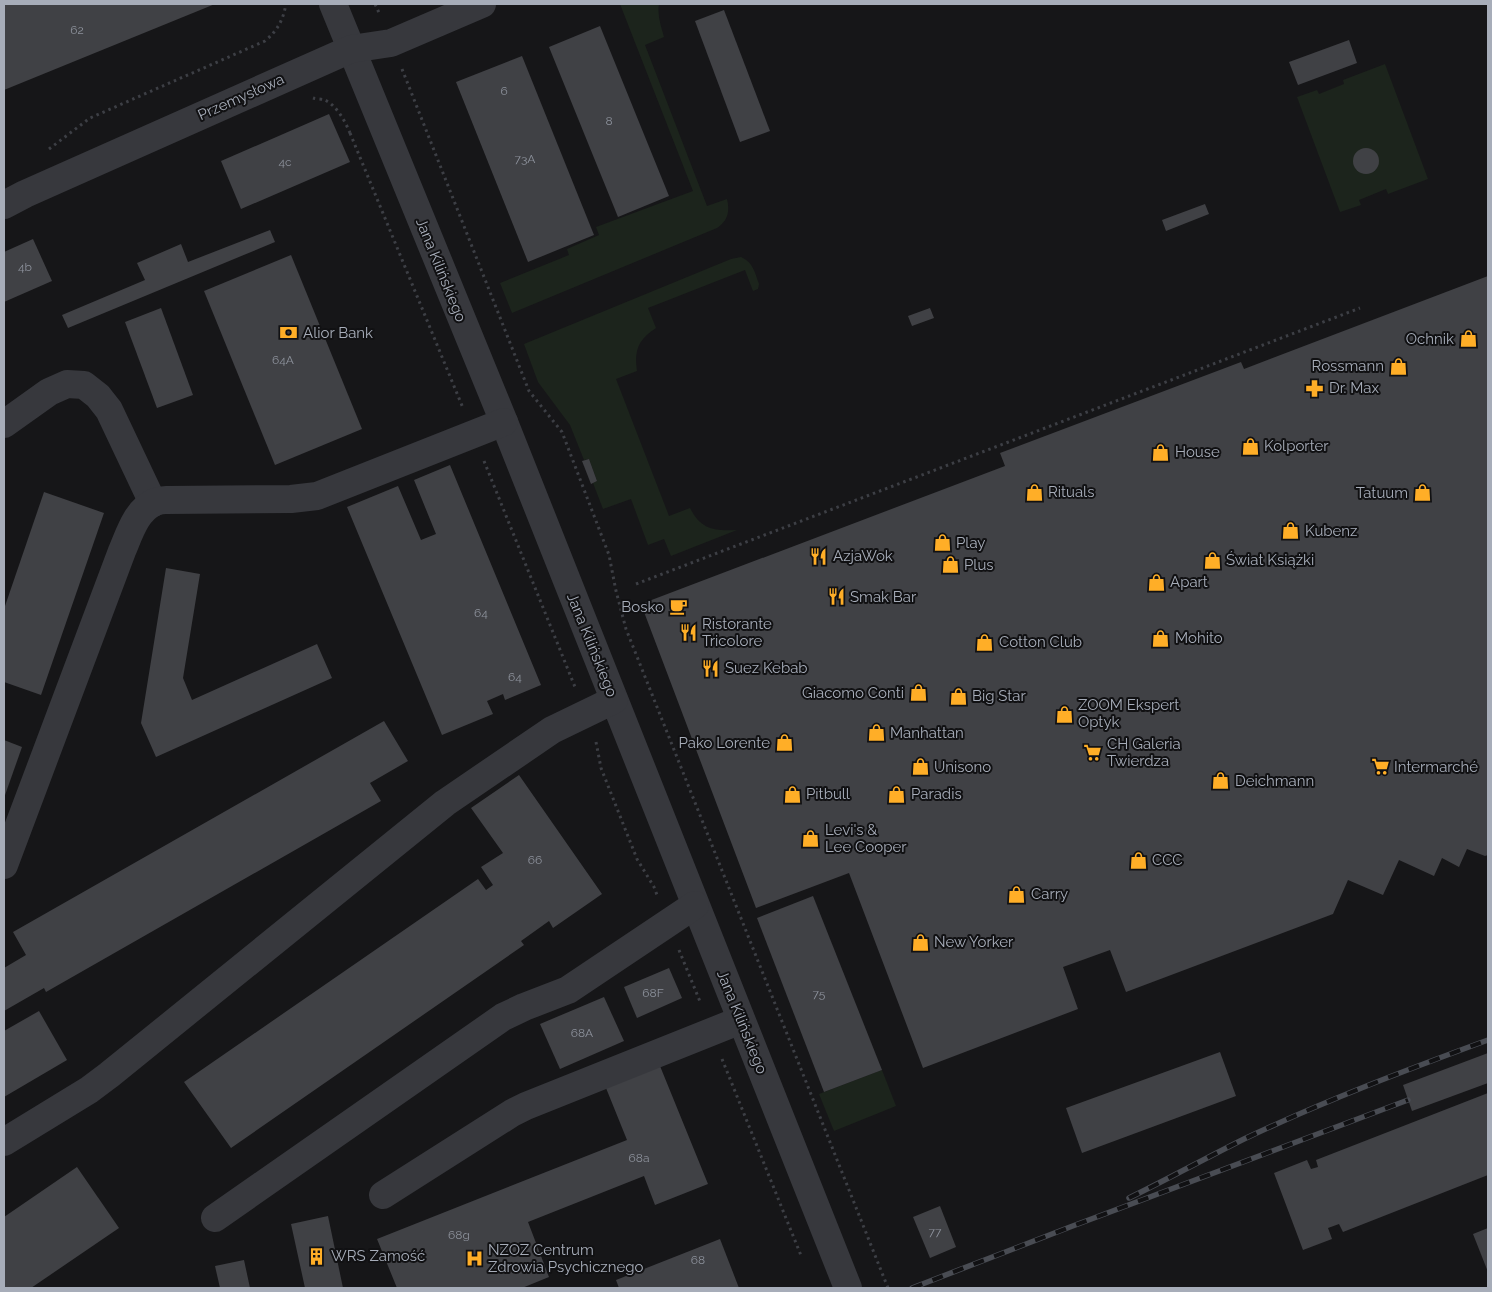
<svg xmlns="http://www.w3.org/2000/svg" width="1492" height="1292" font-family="Raleway,sans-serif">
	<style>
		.green { fill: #1c241c }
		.building { fill: #404145 }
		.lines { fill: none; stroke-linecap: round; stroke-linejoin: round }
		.path { stroke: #3d3f45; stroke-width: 3; stroke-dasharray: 2.5 4; stroke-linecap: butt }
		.minor { stroke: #37383d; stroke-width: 28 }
		.rail-casing { stroke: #494c53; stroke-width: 5.5 }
		.rail { stroke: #111113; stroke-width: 4; stroke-dasharray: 11; stroke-linecap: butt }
		.labels { text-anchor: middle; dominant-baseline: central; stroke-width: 4; stroke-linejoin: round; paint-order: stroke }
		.number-label { font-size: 12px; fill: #8d929c }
		.street-label { font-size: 15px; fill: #a7adb9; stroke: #111113 }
		.poi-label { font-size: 15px; fill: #a7adb9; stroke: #111113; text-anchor: start }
	</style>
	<rect width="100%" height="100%" fill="#161618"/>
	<g class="green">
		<path d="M620,4H659C657,15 661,26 664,37L645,45L707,206L727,199C730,211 728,221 717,228L512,313L500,283L569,255L567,249L599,235L596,227L693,191Z"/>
		<polygon points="1385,64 1428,179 1388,194 1386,189 1359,200 1361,205 1340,212 1297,97 1317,90 1319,94 1344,84 1343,80"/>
		<path d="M741,257C753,262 755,273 759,284L758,289L753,291L745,270L648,308L656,328C638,340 634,350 637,371L616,379L669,516L690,508C701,530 715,531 737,530L671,556L664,539L648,545L631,499L603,509L593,483L597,481L589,459L584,460L570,425L538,382L524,344L731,259Z"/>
		<polygon points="882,1070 896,1106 834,1131 819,1094"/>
	</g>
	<g class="building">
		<polygon points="4,4 215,4 4,90"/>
		<polygon points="724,10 770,131 740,142 695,21"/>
		<polygon points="600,26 669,196 618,217 549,47"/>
		<polygon points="1349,40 1357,63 1298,85 1289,62"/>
		<polygon points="522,56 594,235 528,262 456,82"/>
		<polygon points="329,114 350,162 241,209 221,161"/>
		<circle cx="1366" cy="161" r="13"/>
		<polygon points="1205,204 1209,214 1166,231 1162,220"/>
		<polygon points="270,230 275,242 68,328 62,315 145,280 137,263 181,244 188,262"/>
		<polygon points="33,239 52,281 4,302 4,252"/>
		<polygon points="291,255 362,429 275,465 204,291"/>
		<polygon points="1488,276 1488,855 1485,856 1467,849 1459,867 1442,858 1434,876 1399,860 1383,895 1348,880 1333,914 1126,992 1110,950 1063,967 1078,1009 923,1068 849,873 756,908 641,604 1005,466 1000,453 1241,362 1244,369"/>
		<polygon points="161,308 193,395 157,408 125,322"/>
		<polygon points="930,308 934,318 912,326 908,316"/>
		<polygon points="589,459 597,481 591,484 582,461"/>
		<polygon points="450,465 541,685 505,700 503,694 487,701 493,714 442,735 347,507 398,486 421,540 436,534 414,480"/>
		<polygon points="44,492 104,513 41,695 4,682 4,609"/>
		<polygon points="166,568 200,574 183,678 192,700 317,644 332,678 156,757 141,723"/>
		<polygon points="384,721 408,761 370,783 381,801 46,992 44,988 4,1011 4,968 26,955 13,932"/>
		<polygon points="4,740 22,747 4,798"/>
		<polygon points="519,775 602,894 553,928 549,921 521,941 524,945 231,1148 184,1082 478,879 486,890 493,885 481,867 503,853 471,808"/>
		<polygon points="813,896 882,1070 824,1092 757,918"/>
		<polygon points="669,968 682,998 637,1018 624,987"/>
		<polygon points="604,997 624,1041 560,1069 540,1024"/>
		<polygon points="39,1011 67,1060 4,1097 4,1031"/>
		<polygon points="1220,1052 1236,1096 1082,1153 1066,1108"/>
		<polygon points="1488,1053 1488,1083 1412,1111 1403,1085"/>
		<polygon points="660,1066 708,1184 655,1205 644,1176 528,1222 549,1277 522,1288 397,1288 377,1239 627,1140 606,1088"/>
		<polygon points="1488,1093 1488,1175 1343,1232 1339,1224 1328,1228 1332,1239 1303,1250 1274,1173 1307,1160 1311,1169 1318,1167 1316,1160"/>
		<polygon points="77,1167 119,1228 31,1288 4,1288 4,1217"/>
		<polygon points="940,1206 956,1247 930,1258 913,1217"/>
		<polygon points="328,1216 343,1288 305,1288 291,1224"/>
		<polygon points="1488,1228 1488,1272 1473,1234"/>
		<polygon points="720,1239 739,1288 619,1288 616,1280"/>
		<polygon points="244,1260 250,1288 220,1288 215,1266"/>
	</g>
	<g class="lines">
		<g class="path">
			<polyline points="375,4 380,15"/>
			<polyline points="402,69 529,391 562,432 609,555 616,591 626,629 888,1288"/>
			<path d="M313,98C316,99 322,99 325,100C337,106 345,121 350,133L352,132"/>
			<polyline points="350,133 463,408"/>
			<path d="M49,149L90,118L265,41C278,30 283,20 286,4"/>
			<polyline points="484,461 575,687"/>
			<polyline points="636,584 1360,308"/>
			<polyline points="596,742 601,768 637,859 654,887 657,895"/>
			<polyline points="679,950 701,1004"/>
			<polyline points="722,1059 802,1258"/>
		</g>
		<g class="minor">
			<polyline points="333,4 504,422 848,1288"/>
			<polyline points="4,205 25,194 351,49 391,43 482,4"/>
			<polyline points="4,424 49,392 67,384 84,385 98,396 109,410 153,503"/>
			<path d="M4,865L122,551C129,535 136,510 155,502C158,501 163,500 166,500L291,499L317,496L504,422"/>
			<polyline points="4,1142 89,1090 109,1075 445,803 552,730 614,700"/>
			<polyline points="383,1195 512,1113 526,1106 741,1020"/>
			<polyline points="215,1218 503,1017 524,1007 568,990 695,905"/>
		</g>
		<defs>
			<g id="rail">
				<path d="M1129,1198C1168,1179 1206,1158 1244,1139C1324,1101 1406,1070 1488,1040"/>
				<polyline points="912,1288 1070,1227 1408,1100"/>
			</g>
		</defs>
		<use href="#rail" class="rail-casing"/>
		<use href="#rail" class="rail"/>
	</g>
	<defs>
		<symbol id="bank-bare" viewBox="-9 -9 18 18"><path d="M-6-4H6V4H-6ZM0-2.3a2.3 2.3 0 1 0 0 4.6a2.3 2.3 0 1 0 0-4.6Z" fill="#ffae27" stroke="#111113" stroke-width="2.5" paint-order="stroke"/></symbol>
		<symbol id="shop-bare" viewBox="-9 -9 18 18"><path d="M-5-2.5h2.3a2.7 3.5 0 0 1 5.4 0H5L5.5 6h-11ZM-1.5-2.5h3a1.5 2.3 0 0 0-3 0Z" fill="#ffae27" stroke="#111113" stroke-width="2.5" paint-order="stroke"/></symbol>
		<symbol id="pharmacy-bare" viewBox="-9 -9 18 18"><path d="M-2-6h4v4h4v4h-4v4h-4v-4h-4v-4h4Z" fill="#ffae27" stroke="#111113" stroke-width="2.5" paint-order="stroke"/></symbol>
		<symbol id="restaurant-bare" viewBox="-9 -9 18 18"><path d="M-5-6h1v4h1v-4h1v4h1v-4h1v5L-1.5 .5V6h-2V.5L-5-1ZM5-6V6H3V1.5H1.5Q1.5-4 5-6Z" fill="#ffae27" stroke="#111113" stroke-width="2.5" paint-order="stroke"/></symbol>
		<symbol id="cafe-bare" viewBox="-9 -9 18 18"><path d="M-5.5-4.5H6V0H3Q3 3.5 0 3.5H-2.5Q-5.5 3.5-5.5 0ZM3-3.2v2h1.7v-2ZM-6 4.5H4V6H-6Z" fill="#ffae27" stroke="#111113" stroke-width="2.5" paint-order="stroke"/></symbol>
		<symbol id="supermarket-bare" viewBox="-9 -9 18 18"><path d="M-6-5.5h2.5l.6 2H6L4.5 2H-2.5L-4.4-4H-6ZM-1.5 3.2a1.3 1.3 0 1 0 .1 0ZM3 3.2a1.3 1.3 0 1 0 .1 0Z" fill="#ffae27" stroke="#111113" stroke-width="2.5" paint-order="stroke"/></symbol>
		<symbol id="building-bare" viewBox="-9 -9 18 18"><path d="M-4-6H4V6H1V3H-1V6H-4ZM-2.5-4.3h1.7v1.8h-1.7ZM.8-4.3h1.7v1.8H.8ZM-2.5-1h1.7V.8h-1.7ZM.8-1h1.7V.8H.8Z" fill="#ffae27" stroke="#111113" stroke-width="2.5" paint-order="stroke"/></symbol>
		<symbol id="hospital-bare" viewBox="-9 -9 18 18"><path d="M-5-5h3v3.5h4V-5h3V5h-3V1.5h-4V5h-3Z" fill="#ffae27" stroke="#111113" stroke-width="2.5" paint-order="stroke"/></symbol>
	</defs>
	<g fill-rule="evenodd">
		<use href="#bank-bare" x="276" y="320" width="25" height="25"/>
		<use href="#shop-bare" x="1456" y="326" width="25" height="25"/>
		<use href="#shop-bare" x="1386" y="354" width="25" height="25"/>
		<use href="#pharmacy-bare" x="1302" y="376" width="25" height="25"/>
		<use href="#shop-bare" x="1238" y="434" width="25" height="25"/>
		<use href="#shop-bare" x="1148" y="440" width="25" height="25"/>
		<use href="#shop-bare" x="1022" y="480" width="25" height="25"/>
		<use href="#shop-bare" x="1410" y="480" width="25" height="25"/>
		<use href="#shop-bare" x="1278" y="518" width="25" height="25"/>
		<use href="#shop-bare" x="930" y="530" width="25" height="25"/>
		<use href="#restaurant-bare" x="806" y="544" width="25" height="25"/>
		<use href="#shop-bare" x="1200" y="548" width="25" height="25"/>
		<use href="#shop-bare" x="938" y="552" width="25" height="25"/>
		<use href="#shop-bare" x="1144" y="570" width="25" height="25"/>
		<use href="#restaurant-bare" x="824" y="584" width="25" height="25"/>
		<use href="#cafe-bare" x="666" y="594" width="25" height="25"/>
		<use href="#restaurant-bare" x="676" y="620" width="25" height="25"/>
		<use href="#shop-bare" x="1148" y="626" width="25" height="25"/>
		<use href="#shop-bare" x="972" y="630" width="25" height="25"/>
		<use href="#restaurant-bare" x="698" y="656" width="25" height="25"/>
		<use href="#shop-bare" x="906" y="680" width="25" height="25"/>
		<use href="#shop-bare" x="946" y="684" width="25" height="25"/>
		<use href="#shop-bare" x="1052" y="702" width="25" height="25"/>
		<use href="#shop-bare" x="864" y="720" width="25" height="25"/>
		<use href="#shop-bare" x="772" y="730" width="25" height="25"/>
		<use href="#supermarket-bare" x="1080" y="740" width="25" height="25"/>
		<use href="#shop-bare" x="908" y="754" width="25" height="25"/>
		<use href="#supermarket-bare" x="1368" y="754" width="25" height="25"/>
		<use href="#shop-bare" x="1208" y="768" width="25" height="25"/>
		<use href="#shop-bare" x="780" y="782" width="25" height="25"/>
		<use href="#shop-bare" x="884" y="782" width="25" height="25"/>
		<use href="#shop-bare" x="798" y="826" width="25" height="25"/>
		<use href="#shop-bare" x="1126" y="848" width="25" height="25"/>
		<use href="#shop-bare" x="1004" y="882" width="25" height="25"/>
		<use href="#shop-bare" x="908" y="930" width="25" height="25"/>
		<use href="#building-bare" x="304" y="1244" width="25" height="25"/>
		<use href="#hospital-bare" x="462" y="1246" width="25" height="25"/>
	</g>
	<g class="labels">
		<g class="number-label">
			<text x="77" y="30">62</text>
			<text x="504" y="91">6</text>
			<text x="609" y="121">8</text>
			<text x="525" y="159">73A</text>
			<text x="285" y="162">4c</text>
			<text x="25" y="267">4b</text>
			<text x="283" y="360">64A</text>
			<text x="481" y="613">64</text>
			<text x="515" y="677">64</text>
			<text x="535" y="860">66</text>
			<text x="653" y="993">68F</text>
			<text x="819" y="994">75</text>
			<text x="582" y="1033">68A</text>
			<text x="639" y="1158">68a</text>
			<text x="935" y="1232">77</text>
			<text x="459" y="1235">68g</text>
			<text x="698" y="1260">68</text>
		</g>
		<g class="street-label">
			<text transform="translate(241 97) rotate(-24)">Przemysłowa</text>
			<text transform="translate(441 270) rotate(68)">Jana Kilińskiego</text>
			<text transform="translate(592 645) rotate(68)">Jana Kilińskiego</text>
			<text transform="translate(742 1022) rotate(68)">Jana Kilińskiego</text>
		</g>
		<g class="poi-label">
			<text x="303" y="333">Alior Bank</text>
			<text x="1454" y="339" text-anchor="end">Ochnik</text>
			<text x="1384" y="366" text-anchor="end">Rossmann</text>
			<text x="1329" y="388">Dr. Max</text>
			<text x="1264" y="446">Kolporter</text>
			<text x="1175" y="452">House</text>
			<text x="1048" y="492">Rituals</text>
			<text x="1408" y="493" text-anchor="end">Tatuum</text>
			<text x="1305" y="531">Kubenz</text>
			<text x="956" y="543">Play</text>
			<text x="833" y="556">AzjaWok</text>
			<text x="1226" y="560">Świat Książki</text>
			<text x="964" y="565">Plus</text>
			<text x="1170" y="582">Apart</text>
			<text x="850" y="597">Smak Bar</text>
			<text x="664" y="607" text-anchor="end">Bosko</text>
			<text x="702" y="624">Ristorante<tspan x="702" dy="17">Tricolore</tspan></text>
			<text x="1175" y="638">Mohito</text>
			<text x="999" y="642">Cotton Club</text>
			<text x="725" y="668">Suez Kebab</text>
			<text x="904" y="693" text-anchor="end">Giacomo Conti</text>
			<text x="972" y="696">Big Star</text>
			<text x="1078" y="705">ZOOM Ekspert<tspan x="1078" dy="17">Optyk</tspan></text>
			<text x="890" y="733">Manhattan</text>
			<text x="770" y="743" text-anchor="end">Pako Lorente</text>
			<text x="1107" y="744">CH Galeria<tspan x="1107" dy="17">Twierdza</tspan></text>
			<text x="934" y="767">Unisono</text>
			<text x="1394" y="767">Intermarché</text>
			<text x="1235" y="781">Deichmann</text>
			<text x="806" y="794">Pitbull</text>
			<text x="911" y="794">Paradis</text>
			<text x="825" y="830">Levi's &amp;<tspan x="825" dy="17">Lee Cooper</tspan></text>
			<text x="1152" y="860">CCC</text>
			<text x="1031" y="894">Carry</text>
			<text x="934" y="942">New Yorker</text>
			<text x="488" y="1250">NZOZ Centrum<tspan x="488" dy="17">Zdrowia Psychicznego</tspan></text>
			<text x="331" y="1256">WRS Zamość</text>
		</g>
	</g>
	<rect width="1492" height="1292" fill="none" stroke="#a7adb9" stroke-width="10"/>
</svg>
